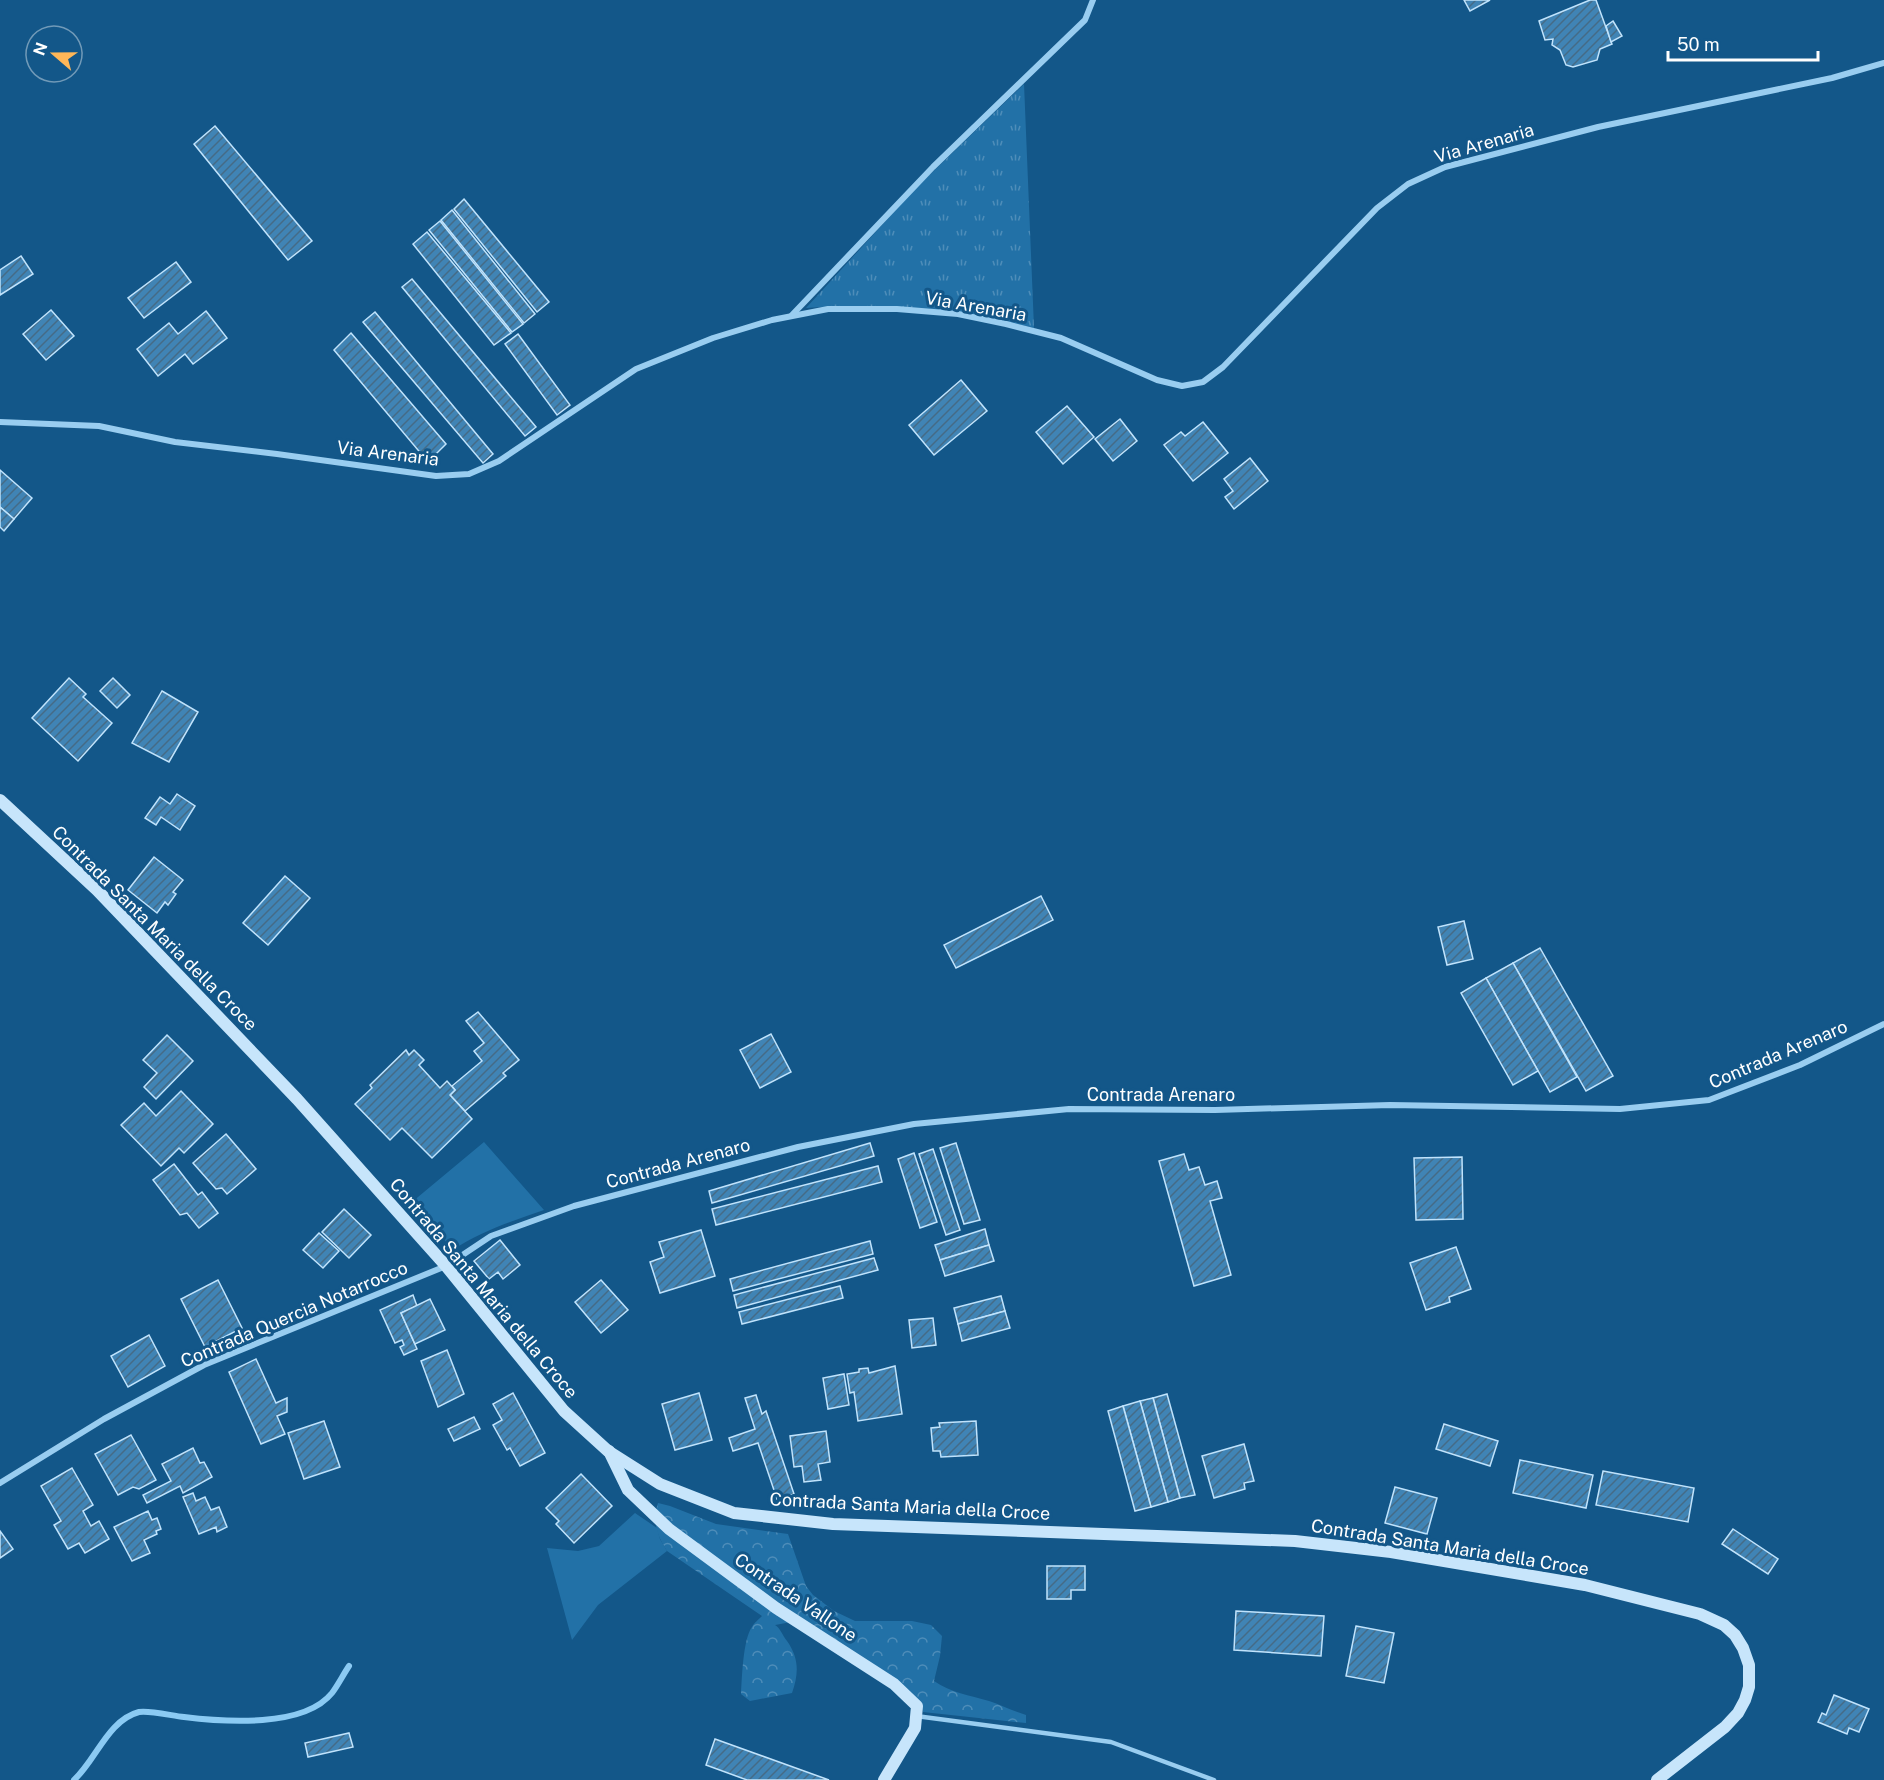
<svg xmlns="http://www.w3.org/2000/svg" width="1884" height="1780" font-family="'Public Sans',sans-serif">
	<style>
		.grass { fill: url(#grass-tufts) }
		.forest { fill: url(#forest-crowns) }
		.green { fill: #2271a7 }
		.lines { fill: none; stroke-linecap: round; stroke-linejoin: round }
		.stream { stroke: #8bcaf3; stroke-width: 6 }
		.building { fill: url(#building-hatch); stroke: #c0e3fc; stroke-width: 1.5 }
		.lane { stroke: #99cdf0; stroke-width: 4.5 }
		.street { stroke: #99cdf0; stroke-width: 6 }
		.secondary { stroke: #c7e5fb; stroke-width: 12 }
		.labels { text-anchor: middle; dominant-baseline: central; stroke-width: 6; stroke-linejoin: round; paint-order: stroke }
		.street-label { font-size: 18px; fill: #fff; stroke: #135789 }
	</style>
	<defs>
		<pattern id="grass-tufts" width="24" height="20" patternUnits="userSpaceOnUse" patternTransform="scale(1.5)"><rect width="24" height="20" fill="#2271a7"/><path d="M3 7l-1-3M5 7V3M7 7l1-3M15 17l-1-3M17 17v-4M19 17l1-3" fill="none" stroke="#4e8db9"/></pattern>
		<pattern id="forest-crowns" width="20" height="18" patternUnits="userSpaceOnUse" patternTransform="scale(1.5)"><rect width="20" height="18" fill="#2271a7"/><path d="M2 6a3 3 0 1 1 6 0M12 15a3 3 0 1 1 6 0" fill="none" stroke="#4e8db9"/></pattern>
		<pattern id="building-hatch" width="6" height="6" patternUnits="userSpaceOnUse" patternTransform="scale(1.5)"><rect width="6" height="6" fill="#4084b5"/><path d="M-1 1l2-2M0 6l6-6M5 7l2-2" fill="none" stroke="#456b86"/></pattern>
	</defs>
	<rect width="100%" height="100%" fill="#135789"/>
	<polygon class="grass" points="1024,84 1034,328 969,313 837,306 806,308 916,188"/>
	<path class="forest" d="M658,1503L670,1506L716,1524L788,1534L806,1586L813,1595L834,1611L855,1621H912L931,1625L942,1636L940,1656L934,1681C951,1693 969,1695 989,1701C1001,1705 1013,1711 1026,1715V1723L923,1712L921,1703L802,1620L775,1625C781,1629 782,1635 787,1641C799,1658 799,1673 792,1693L750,1701L741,1694C742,1678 743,1639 752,1627C754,1623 759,1619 762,1616L667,1551C657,1536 652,1521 658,1503Z"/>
	<g class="green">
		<path d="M484,1142L544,1210C513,1221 481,1231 453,1250L412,1202Z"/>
		<polygon points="635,1513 657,1528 660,1539 667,1551 598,1605 572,1640 547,1548 578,1551 599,1546"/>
	</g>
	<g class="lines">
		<path class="stream" d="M74,1780C96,1760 108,1720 139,1712C149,1710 173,1716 184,1717C224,1722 304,1728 332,1693C338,1685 343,1675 349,1666"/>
	</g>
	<g class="building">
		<polygon points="1464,0 1490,0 1470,11"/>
		<polygon points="1590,0 1596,0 1612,44 1600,49 1597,60 1573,67 1566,65 1560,50 1552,45 1553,39 1545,40 1539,21"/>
		<polygon points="1613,21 1622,36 1611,42 1606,26"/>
		<polygon points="215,126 312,241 288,260 194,144"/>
		<polygon points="464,199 549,302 537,312 454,209"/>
		<polygon points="452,210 535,314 524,323 441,220"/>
		<polygon points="440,221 523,324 512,332 429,230"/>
		<polygon points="427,232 511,333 494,345 413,244"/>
		<polygon points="21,256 33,274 0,295 0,270"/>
		<polygon points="176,262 191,282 144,318 128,298"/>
		<polygon points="412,279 536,427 525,436 402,287"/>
		<polygon points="51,310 74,336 46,360 23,334"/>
		<polygon points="206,311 227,338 193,364 185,354 158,376 137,349 169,323 178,334"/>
		<polygon points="375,312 493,454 483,463 363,322"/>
		<polygon points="351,333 446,444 428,462 334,350"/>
		<polygon points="518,334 570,405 557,415 505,344"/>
		<polygon points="961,380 987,411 934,455 909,425"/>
		<polygon points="1067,406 1094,437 1063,464 1036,432"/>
		<polygon points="1120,419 1137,441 1113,461 1095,439"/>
		<polygon points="1203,422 1228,453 1193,481 1164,445 1181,432 1185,436"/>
		<polygon points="1250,458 1268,481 1234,509 1225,497 1233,491 1224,479"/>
		<polygon points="0,470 32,498 14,519 0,507"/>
		<polygon points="0,507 14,519 4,531 0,527"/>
		<polygon points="69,678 86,694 83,697 112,723 78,761 32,718"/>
		<polygon points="113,678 130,695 117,708 100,691"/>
		<polygon points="162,691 198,712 169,762 132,743"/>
		<polygon points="177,794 195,806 180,830 161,817 156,825 145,818 160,797 170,804"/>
		<polygon points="154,857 183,880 173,892 176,894 168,905 165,902 157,913 128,890"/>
		<polygon points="285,876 310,898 268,945 243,923"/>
		<polygon points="1041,896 1053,920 956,968 944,945"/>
		<polygon points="1464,921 1473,959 1447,965 1438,927"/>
		<polygon points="1540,948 1613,1076 1586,1091 1513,963"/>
		<polygon points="1513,963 1577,1077 1550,1092 1486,978"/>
		<polygon points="1486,978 1538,1071 1513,1085 1461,993"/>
		<polygon points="478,1012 519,1060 503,1073 506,1076 465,1111 450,1095 455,1090 452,1086 482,1061 474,1051 484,1043 466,1021"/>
		<polygon points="771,1034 791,1072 760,1088 740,1050"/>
		<polygon points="167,1035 193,1061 156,1099 144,1087 157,1073 143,1060"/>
		<polygon points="406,1050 409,1055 414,1050 424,1060 419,1065 440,1088 447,1081 455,1090 450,1095 472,1119 432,1158 402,1128 390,1140 355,1104 372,1088 370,1085"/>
		<polygon points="181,1091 213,1124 184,1153 179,1148 161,1166 121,1125 144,1103 156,1116"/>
		<polygon points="226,1134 256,1169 227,1194 222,1188 216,1189 193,1163"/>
		<polygon points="870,1143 874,1156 712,1203 709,1191"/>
		<polygon points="956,1143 980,1220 964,1224 940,1148"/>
		<polygon points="933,1149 960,1230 946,1235 919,1154"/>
		<polygon points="914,1153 937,1222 920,1228 898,1159"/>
		<polygon points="1184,1154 1189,1170 1199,1167 1205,1185 1217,1181 1222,1198 1210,1201 1231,1275 1194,1286 1159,1161"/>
		<polygon points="1462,1157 1463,1219 1416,1220 1414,1158"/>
		<polygon points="174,1164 198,1195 202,1192 218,1213 199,1228 187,1213 180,1215 153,1180"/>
		<polygon points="878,1166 882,1182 716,1225 712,1209"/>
		<polygon points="344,1209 371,1235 349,1258 322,1232"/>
		<polygon points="985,1229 989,1245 940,1260 935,1245"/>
		<polygon points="701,1230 715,1276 660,1293 650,1262 664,1257 659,1242"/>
		<polygon points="319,1233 339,1251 323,1268 303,1250"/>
		<polygon points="500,1240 520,1265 503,1279 498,1272 489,1279 474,1261"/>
		<polygon points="870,1241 873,1254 733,1291 730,1279"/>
		<polygon points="989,1245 994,1261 945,1276 940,1260"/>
		<polygon points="1456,1247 1471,1289 1449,1297 1450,1302 1426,1310 1410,1263"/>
		<polygon points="874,1258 878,1270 737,1308 734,1295"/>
		<polygon points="218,1280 242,1328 205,1347 181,1299"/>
		<polygon points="601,1280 628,1310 601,1333 575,1302"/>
		<polygon points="840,1286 843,1298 742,1324 739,1312"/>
		<polygon points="413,1295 417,1306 401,1313 417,1349 404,1355 400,1347 404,1345 402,1340 395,1343 380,1310"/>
		<polygon points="1001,1296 1005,1311 958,1324 954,1308"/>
		<polygon points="430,1299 445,1330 415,1344 401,1313"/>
		<polygon points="1005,1311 1010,1328 962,1341 958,1324"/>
		<polygon points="933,1318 936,1345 912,1348 909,1320"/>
		<polygon points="149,1335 165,1366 128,1387 111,1356"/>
		<polygon points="447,1350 464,1394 438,1407 421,1361"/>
		<polygon points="256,1359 276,1403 287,1398 287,1412 277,1416 285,1434 261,1444 229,1372"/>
		<polygon points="895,1366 902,1414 858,1421 854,1392 850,1393 847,1374 859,1372 859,1369 868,1368 869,1373"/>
		<polygon points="844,1374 849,1405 828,1409 823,1378"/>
		<polygon points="513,1393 545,1453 520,1466 510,1448 507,1450 493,1425 502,1420 493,1404"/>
		<polygon points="699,1393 712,1440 675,1450 662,1404"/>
		<polygon points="1167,1394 1195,1495 1180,1498 1153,1398"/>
		<polygon points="756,1395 762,1414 766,1411 794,1494 777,1499 758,1443 733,1451 729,1438 755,1429 745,1398"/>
		<polygon points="1153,1398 1180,1498 1168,1502 1140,1401"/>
		<polygon points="1140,1401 1168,1502 1151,1507 1123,1406"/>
		<polygon points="1123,1406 1151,1507 1135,1511 1108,1411"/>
		<polygon points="474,1417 480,1429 454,1441 448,1429"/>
		<polygon points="324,1421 340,1467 304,1479 288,1433"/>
		<polygon points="976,1421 978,1455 941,1457 940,1451 933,1451 931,1428 940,1427 939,1423"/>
		<polygon points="1444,1424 1498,1441 1490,1466 1436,1449"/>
		<polygon points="826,1431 830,1462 818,1464 821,1480 804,1482 802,1466 794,1467 790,1436"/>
		<polygon points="131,1435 156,1480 139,1489 133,1487 118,1495 95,1454"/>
		<polygon points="1244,1444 1254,1481 1244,1483 1245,1489 1214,1498 1202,1456"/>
		<polygon points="193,1448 200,1463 204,1462 212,1477 183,1493 180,1486 147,1503 143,1495 171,1481 162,1464"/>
		<polygon points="1520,1460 1593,1475 1586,1508 1513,1493"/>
		<polygon points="72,1468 93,1505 83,1511 91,1526 99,1521 109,1539 85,1553 79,1543 68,1549 54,1525 61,1521 41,1486"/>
		<polygon points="1603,1471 1694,1488 1688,1522 1596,1505"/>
		<polygon points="581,1474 612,1506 574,1543 556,1524 559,1521 546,1508"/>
		<polygon points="1395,1487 1437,1498 1427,1534 1385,1523"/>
		<polygon points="193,1493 196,1501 205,1497 211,1510 219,1507 227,1527 217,1532 216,1527 199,1534 183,1497"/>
		<polygon points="148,1511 152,1520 157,1518 161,1529 156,1531 157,1534 144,1540 150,1553 132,1561 114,1527"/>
		<polygon points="1733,1529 1778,1559 1768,1574 1722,1544"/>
		<polygon points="0,1531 13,1549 0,1558"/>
		<polygon points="1047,1566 1085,1566 1085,1590 1071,1590 1071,1599 1047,1599"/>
		<polygon points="1236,1611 1324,1616 1321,1656 1234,1650"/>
		<polygon points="1356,1626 1394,1633 1384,1683 1346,1676"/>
		<polygon points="1834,1695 1869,1709 1859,1732 1849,1728 1847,1734 1818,1722 1822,1713 1826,1715"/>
		<polygon points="349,1733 353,1747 308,1757 305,1743"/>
		<polygon points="715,1739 829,1780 747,1780 706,1765"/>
	</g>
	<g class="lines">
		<polyline class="lane" points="916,1716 1111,1742 1214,1780"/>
		<g class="street">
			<polyline points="792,315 933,167 1085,20 1093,0"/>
			<polyline points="0,422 99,426 175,442 277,454 436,476 469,474 499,461 636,369 713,338 772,320 828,309 897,309 958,314 1006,324 1061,338 1157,380 1182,386 1203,382 1223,367 1377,208 1408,184 1445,167 1598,127 1832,78 1884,63"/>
			<polyline points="0,1483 104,1419 204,1365 446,1266 491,1236 574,1206 798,1147 914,1124 1069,1109 1215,1110 1390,1105 1620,1109 1709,1100 1800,1065 1884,1024"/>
		</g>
		<g class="secondary">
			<polyline points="0,800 97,890 297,1099 446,1266 564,1411 608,1451 660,1484 734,1513 833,1524 1295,1541 1391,1552 1585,1585 1700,1614 1724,1625 1735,1635 1743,1648 1749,1665 1749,1687 1745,1700 1738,1713 1725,1727 1657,1780"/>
			<polyline points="609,1451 628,1490 669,1529 776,1608 894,1684 917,1706 915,1728 884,1780"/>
		</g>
	</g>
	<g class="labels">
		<g class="street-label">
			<text transform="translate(1484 143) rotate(-16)">Via Arenaria</text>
			<text transform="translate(976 306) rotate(10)">Via Arenaria</text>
			<text transform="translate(388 453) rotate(7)">Via Arenaria</text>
			<text transform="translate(155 928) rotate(45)">Contrada Santa Maria della Croce</text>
			<text transform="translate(1778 1054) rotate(-23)">Contrada Arenaro</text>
			<text x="1161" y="1094">Contrada Arenaro</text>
			<text transform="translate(678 1163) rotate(-15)">Contrada Arenaro</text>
			<text transform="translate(484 1288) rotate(50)">Contrada Santa Maria della Croce</text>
			<text transform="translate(294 1314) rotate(-23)">Contrada Quercia Notarrocco</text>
			<text transform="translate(910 1506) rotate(3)">Contrada Santa Maria della Croce</text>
			<text transform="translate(1450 1547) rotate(9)">Contrada Santa Maria della Croce</text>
			<text transform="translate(796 1597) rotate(34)">Contrada Vallone</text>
		</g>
	</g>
	<g transform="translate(54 54) rotate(290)"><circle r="28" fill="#135789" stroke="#719ab8" stroke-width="1.5"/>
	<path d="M0-4.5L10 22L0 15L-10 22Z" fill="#ffb758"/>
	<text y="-9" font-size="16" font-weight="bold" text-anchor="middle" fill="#ffffff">N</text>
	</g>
	<path d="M1668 51v9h150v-9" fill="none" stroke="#ffffff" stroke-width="3"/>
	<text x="1677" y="51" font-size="18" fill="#ffffff" stroke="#135789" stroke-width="4.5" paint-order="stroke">50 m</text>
</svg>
